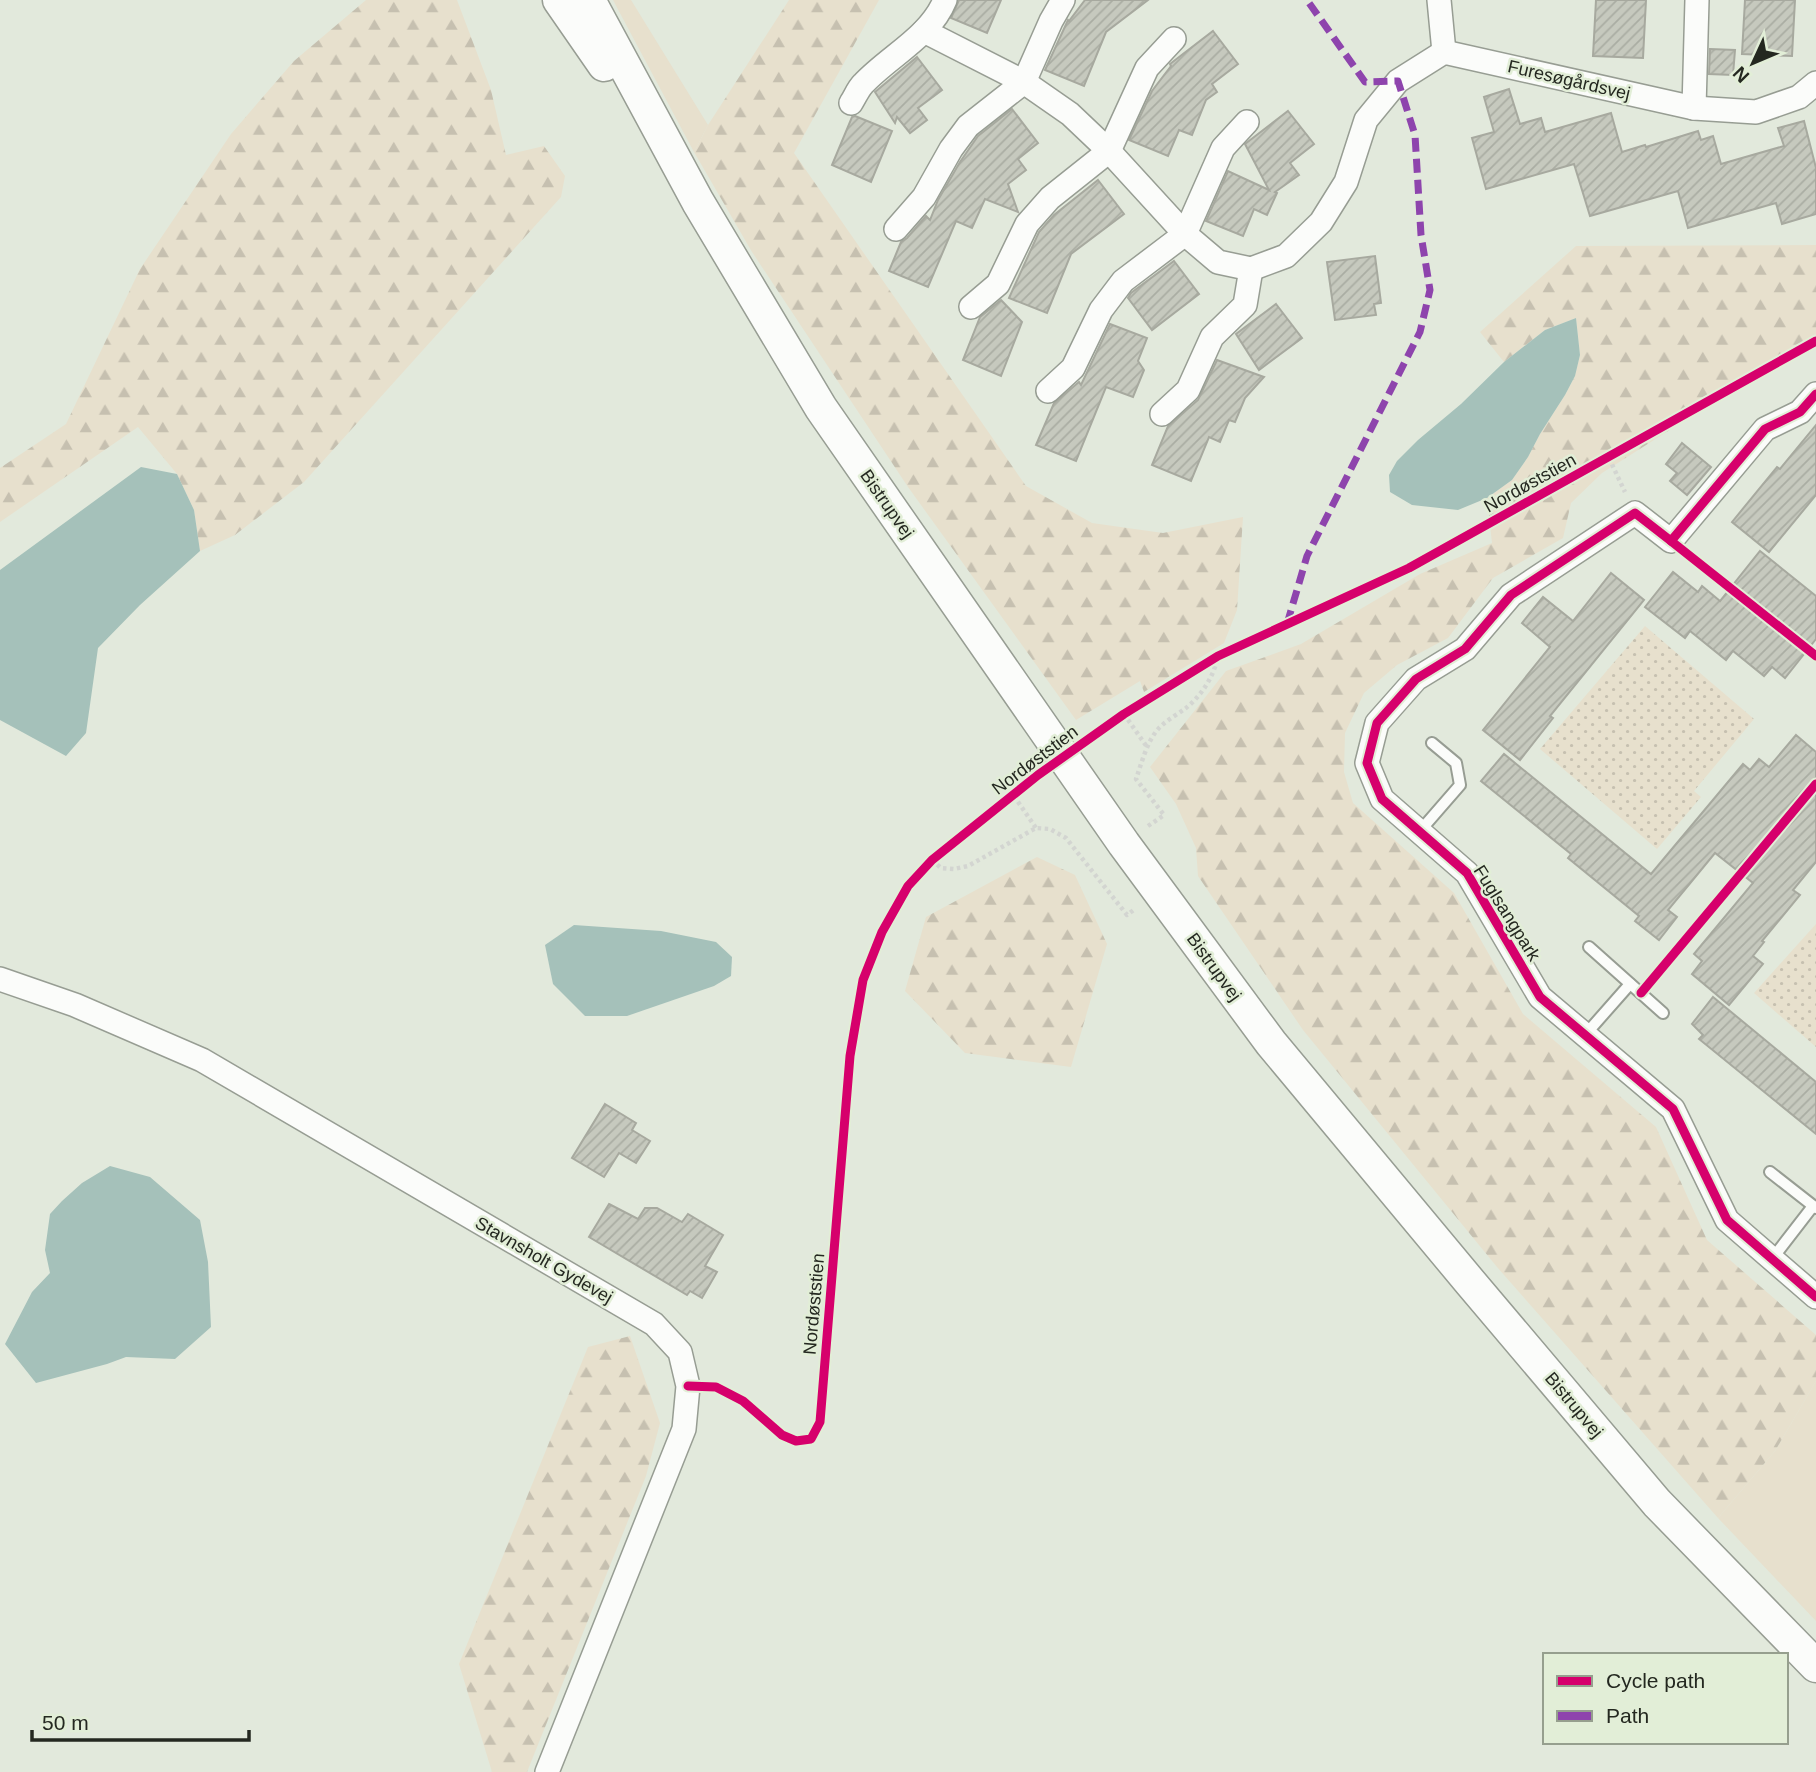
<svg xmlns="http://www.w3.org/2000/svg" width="1816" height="1772" font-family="Helvetica,sans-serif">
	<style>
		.grass { fill: #e7e0cd }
		.forest { fill: url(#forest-firs) }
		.park { fill: url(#park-dots) }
		.water { fill: #a5c1ba }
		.building { fill: url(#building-hatch); stroke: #a7a99f; stroke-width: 2 }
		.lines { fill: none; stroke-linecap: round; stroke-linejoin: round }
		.service-casing { stroke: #979d93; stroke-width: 14 }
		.minor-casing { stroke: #979d93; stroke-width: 26 }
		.secondary-casing { stroke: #979d93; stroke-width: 35 }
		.path { stroke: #d3d5d1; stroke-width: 4.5; stroke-dasharray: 3.5 3.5; stroke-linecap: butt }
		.service { stroke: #fbfcfa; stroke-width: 10 }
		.minor { stroke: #fbfcfa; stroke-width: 23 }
		.secondary { stroke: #fbfcfa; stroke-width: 32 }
		.quiet { stroke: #8e44ad; stroke-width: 7; stroke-dasharray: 14 7; stroke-linecap: butt }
		.cycleway-casing { stroke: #e2eed7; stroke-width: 13 }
		.cycleway { stroke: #d6006c; stroke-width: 9 }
		.labels { text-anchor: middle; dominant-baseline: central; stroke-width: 5; stroke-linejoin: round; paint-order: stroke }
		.street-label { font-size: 18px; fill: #242820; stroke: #e2eed7 }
	</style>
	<defs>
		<pattern id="forest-firs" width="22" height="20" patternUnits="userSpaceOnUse" patternTransform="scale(1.75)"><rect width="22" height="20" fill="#e7e0cd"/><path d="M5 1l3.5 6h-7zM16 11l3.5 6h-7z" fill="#c6c0b0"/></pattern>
		<pattern id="park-dots" width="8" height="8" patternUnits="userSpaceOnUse" patternTransform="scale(1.75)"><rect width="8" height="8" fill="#e7e0cd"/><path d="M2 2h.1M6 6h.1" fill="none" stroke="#c6c0b0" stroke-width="1.8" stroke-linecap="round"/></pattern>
		<pattern id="building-hatch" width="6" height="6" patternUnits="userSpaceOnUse" patternTransform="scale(1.75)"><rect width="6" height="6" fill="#c6c9be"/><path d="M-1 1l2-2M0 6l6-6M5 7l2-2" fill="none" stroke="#aaada3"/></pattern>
	</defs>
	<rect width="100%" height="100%" fill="#e2e9dc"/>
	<g class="grass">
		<polygon points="613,0 631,0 708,125 694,152"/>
		<polygon points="1816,1381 1816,1621 1718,1518 1775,1451"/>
	</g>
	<g class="forest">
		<polygon points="366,0 457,0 491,90 506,155 544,146 565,176 561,197 304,482 235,535 200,551 194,510 177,474 138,427 0,522 0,468 66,424 140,269 231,134 294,61"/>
		<polygon points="789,0 879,0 794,153 1026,486 1092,523 1163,533 1243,517 1237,610 1224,643 1144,692 1140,681 1076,720 908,487 752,252 694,152 708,125"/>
		<polygon points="1816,245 1816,337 1602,473 1571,503 1563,538 1493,578 1448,638 1397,665 1364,693 1345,733 1344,772 1353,803 1454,893 1523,1014 1656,1127 1707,1240 1816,1335 1816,1381 1775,1451 1718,1518 1497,1267 1303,1030 1198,876 1196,848 1176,804 1150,767 1226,671 1301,644 1420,574 1492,543 1487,498 1512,480 1528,457 1540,434 1565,395 1575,376 1580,355 1576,318 1545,330 1504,362 1480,332 1576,246"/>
		<polygon points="1037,857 1075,875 1107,944 1071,1067 965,1053 905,991 926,917"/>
		<polygon points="630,1336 660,1423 646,1476 527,1772 492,1772 459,1664 588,1347"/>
	</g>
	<g class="park">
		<polygon points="1645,626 1754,719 1694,791 1701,797 1657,849 1540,749"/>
		<polygon points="1816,924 1816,1047 1754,993"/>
	</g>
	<g class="water">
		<polygon points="1576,318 1580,355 1575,376 1565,395 1540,434 1528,457 1512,480 1487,498 1458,510 1412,505 1390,492 1389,475 1397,461 1418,440 1461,404 1504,362 1545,330"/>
		<polygon points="141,467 177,474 194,510 200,551 140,605 98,648 86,733 66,756 0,720 0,570"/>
		<polygon points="574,925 661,931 716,942 732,957 731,976 714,986 627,1016 585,1016 553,984 545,945"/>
		<polygon points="110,1166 150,1177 200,1220 208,1262 211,1327 175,1359 126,1357 107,1364 36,1383 5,1344 32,1292 50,1273 45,1250 50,1214 62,1201 82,1183"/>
	</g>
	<g class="building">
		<polygon points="959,0 1001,0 987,33 951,18"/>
		<polygon points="1085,0 1148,0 1106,32 1084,86 1045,70 1068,20 1069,21"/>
		<polygon points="1596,0 1646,0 1643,58 1593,56"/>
		<polygon points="1745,0 1795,0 1792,56 1742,54"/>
		<polygon points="1213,31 1238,64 1212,84 1217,92 1206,100 1192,135 1179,130 1168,156 1129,140 1152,91 1171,66 1170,64"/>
		<polygon points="1710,49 1735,50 1733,75 1709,74"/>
		<polygon points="917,57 942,90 918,108 927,120 910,133 897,117 895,123 875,92"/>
		<polygon points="1509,89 1520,124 1541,118 1545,132 1611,113 1622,152 1645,145 1646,147 1698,131 1701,140 1713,136 1721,164 1784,146 1778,128 1804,121 1816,168 1816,214 1782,224 1776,203 1688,228 1678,191 1590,216 1574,164 1486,189 1472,138 1494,132 1484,97"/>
		<polygon points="1012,109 1038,143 1018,159 1026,170 1008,184 1018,212 985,199 972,228 956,221 928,287 889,271 901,242 907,238 926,216 930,220 938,200 960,162 978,136"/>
		<polygon points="1288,111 1314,144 1290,163 1299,175 1275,192 1277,193 1267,215 1254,209 1243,236 1206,221 1228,171 1269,190 1245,144"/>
		<polygon points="855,116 892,131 871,182 832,165 852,117"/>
		<polygon points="1098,180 1124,214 1071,254 1047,313 1009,298 1039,232 1054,215"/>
		<polygon points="1375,256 1381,303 1374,304 1376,315 1335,320 1327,262"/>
		<polygon points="1174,261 1199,294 1152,330 1128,298 1131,293"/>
		<polygon points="1001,300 1022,322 1001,376 963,360 980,317"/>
		<polygon points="1276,304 1302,338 1259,370 1236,334"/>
		<polygon points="1110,324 1147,338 1138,361 1144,370 1133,397 1106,387 1076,461 1036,445 1054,403 1079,382 1081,385"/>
		<polygon points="1217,360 1264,377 1245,398 1235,422 1229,420 1220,442 1209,437 1191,481 1152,465 1168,426 1198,400"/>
		<polygon points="1816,425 1816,495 1769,552 1732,522 1777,467 1780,469"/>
		<polygon points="1682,443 1711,467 1687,495 1670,481 1677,473 1666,464"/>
		<polygon points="1760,551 1816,596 1816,639 1785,678 1772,667 1764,676 1733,651 1726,660 1690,631 1685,638 1645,607 1673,572 1698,592 1702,586 1720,601"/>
		<polygon points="1611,573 1644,600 1550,716 1553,718 1520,760 1483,730 1550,647 1522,623 1543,597 1573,621"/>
		<polygon points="1796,735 1816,752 1816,862 1793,890 1800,895 1762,941 1764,942 1753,956 1763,964 1729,1005 1692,974 1702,961 1694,954 1753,883 1715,853 1668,910 1677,917 1659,940 1635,921 1639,916 1568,858 1571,854 1481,781 1504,754 1651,874 1743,764 1750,770 1759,759 1769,767"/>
		<polygon points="1713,997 1816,1082 1816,1134 1699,1039 1703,1035 1692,1024"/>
		<polygon points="605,1104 636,1123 632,1130 650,1141 636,1163 619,1153 604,1177 572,1158"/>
		<polygon points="609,1204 638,1219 645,1208 657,1208 682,1222 688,1214 723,1235 705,1266 717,1272 702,1298 690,1291 687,1295 589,1237"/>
	</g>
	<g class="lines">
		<defs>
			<g id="service">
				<polyline points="1420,831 1460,785 1456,763 1432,743"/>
				<polyline points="1589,947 1663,1013"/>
				<polyline points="1585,1035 1630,984"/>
				<polyline points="1770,1172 1816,1208"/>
				<polyline points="1772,1259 1813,1206"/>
			</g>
			<g id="minor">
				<polyline points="1439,0 1444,52"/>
				<polyline points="924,31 1024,82 1070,114 1109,151 1185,234 1218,262 1251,269 1286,256 1321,222 1346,182 1366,120 1398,81 1444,52 1694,108 1756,112 1799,97 1816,83"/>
				<path d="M851,103C855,97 858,89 863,84C889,56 930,37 945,0"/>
				<polyline points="1694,108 1697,0"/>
				<polyline points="896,229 924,197 951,149 968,126 1024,82 1051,21 1063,0"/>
				<polyline points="971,307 998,284 1027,224 1050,198 1109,151 1147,68 1174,39"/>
				<polyline points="1048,391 1073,368 1101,310 1123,281 1185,234 1223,148 1247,122"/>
				<polyline points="1816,394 1800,412 1765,429 1671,541 1635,513 1511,595 1465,649 1416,679 1377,723 1367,763 1382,799 1467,873 1540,997 1673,1109 1727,1220 1816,1297"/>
				<polyline points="1162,414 1188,390 1212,337 1245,305 1251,269"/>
				<polyline points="0,979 75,1005 202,1060 654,1324 680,1352 688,1386 684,1429 547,1772"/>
			</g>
			<g id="secondary">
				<polyline points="559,0 604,65"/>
				<polyline points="589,0 698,202 821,408 1124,844 1271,1043 1470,1282 1657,1503 1816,1666"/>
			</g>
		</defs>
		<use href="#service" class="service-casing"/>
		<use href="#minor" class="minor-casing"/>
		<use href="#secondary" class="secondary-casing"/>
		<g class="path">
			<polyline points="1609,458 1625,492"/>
			<polyline points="1124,714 1147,747"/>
			<polyline points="1014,796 1036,828"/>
			<path d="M1148,826L1164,815L1136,779C1142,762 1147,741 1159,728C1167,720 1178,714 1186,708C1202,695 1214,676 1218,656"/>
			<polyline points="932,860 941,868 954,869 968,866 1036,828 1050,829 1066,838 1127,915 1135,909"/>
		</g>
		<use href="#service" class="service"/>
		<use href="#minor" class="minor"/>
		<use href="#secondary" class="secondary"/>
		<polyline class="quiet" points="1287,624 1307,556 1420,332 1430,290 1421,235 1415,135 1398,81 1365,82 1307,0"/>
		<defs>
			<g id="cycleway">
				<polyline points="1816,394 1800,412 1765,429 1671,541 1635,513 1511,595 1465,649 1416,679 1377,723 1367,763 1382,799 1467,873 1540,997 1673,1109 1727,1220 1816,1297"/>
				<polyline points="1671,541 1816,656"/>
				<polyline points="1641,993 1816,784"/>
				<polyline points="688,1386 716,1387 743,1401 782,1435 796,1441 811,1439 820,1422 850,1056 863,980 882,932 908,886 932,860 1038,775 1124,714 1218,656 1409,568 1816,341"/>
			</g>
		</defs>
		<use href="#cycleway" class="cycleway-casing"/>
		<use href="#cycleway" class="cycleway"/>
	</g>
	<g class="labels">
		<g class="street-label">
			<text transform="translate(1569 80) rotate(13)">Furesøgårdsvej</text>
			<text transform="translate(1530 483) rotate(-29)">Nordøststien</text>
			<text transform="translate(887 504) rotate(55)">Bistrupvej</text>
			<text transform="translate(1035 760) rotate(-37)">Nordøststien</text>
			<text transform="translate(1507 913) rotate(58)">Fuglsangpark</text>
			<text transform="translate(1214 967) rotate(54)">Bistrupvej</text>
			<text transform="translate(544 1260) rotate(30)">Stavnsholt Gydevej</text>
			<text transform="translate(814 1304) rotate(-85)">Nordøststien</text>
			<text transform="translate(1574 1405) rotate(50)">Bistrupvej</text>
		</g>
	</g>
	<rect x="1543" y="1653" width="245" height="91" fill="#e2eed7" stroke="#969f8e" stroke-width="2"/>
	<rect x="1557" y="1676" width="35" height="10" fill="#d6006c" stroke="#969f8e" stroke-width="2"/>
	<text x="1606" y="1688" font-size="21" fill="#242820">Cycle path</text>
	<rect x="1557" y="1711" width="35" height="10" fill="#8e44ad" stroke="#969f8e" stroke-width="2"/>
	<text x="1606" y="1723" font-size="21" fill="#242820">Path</text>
	<g transform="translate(1753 63) rotate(226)" stroke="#e2eed7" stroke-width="5" paint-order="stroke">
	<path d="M0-5L12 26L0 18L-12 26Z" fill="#242820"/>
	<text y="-10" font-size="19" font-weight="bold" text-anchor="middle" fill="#242820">N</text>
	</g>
	<path d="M32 1730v10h217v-10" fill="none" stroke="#242820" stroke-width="3.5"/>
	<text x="42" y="1730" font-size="21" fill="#242820" stroke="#e2eed7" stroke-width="5" paint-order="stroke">50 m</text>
</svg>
